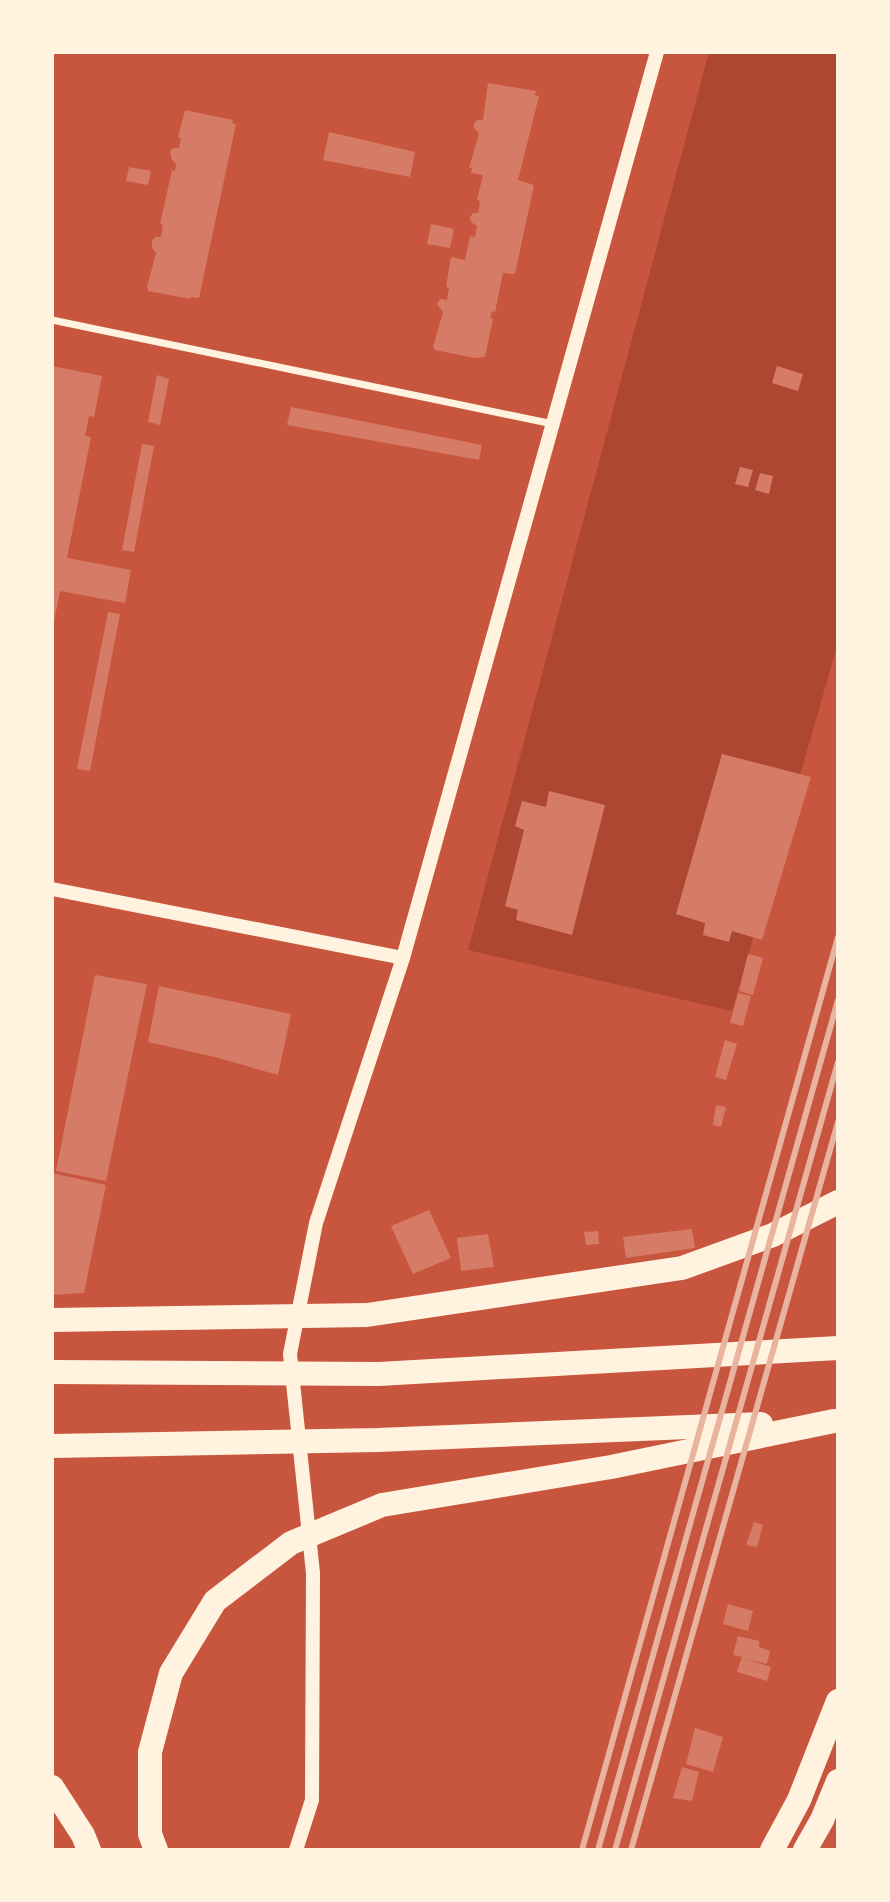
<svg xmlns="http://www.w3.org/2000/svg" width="890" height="1902" font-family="Lato,sans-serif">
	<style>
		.green { fill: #ae4732 }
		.building { fill: #d67c66 }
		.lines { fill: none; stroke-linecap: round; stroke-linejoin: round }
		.pedestrian { stroke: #fff3e0; stroke-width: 7 }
		.tertiary { stroke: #fff3e0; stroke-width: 14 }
		.motorway { stroke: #fff3e0; stroke-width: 24 }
		.rail { stroke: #e9b49f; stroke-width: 6 }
	</style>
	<rect width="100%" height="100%" fill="#c8553d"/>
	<polygon class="green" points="709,52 838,52 838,643 732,1011 468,950"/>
	<g class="building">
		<polygon points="488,83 536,91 535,95 539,96 518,180 534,185 515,274 503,273 495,312 492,311 490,318 493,319 485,357 475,358 435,350 433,347 443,312 437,304 440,299 447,300 449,288 446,287 451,257 465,260 470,236 475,237 477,226 471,222 470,217 473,213 478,213 480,201 477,200 483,175 471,173 472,168 469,168 479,134 474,128 474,123 477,120 483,120"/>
		<polygon points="185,110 233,120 232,123 236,124 199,298 191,297 191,299 148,291 147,287 156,253 152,248 152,241 155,237 161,237 163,225 160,224 172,170 175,171 176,164 172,160 170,152 173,148 179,148 181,138 178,137"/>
		<polygon points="329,132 415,152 410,177 323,160"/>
		<polygon points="129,167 151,171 148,185 126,181"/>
		<polygon points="431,224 454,229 450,248 427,244"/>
		<polygon points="52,366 102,376 94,417 89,416 85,436 91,437 67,558 131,570 125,603 60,591 53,627"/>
		<polygon points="777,366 803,374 798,391 772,383"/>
		<polygon points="157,375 169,379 160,425 148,422"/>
		<polygon points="291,407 482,445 479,460 287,425"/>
		<polygon points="142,444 154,446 134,552 122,550"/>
		<polygon points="740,467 753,470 748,487 735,484"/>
		<polygon points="760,473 773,476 769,494 755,490"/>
		<polygon points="108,612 120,614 90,771 77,769"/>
		<polygon points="722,754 811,777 762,940 732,931 729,942 703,935 705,923 676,914"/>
		<polygon points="549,791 605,805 572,935 516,920 518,910 505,906 524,830 515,826 522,801 546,807"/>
		<polygon points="748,954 763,958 753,995 739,991"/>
		<polygon points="95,975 147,984 106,1181 56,1171"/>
		<polygon points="159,986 291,1014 278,1075 215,1057 148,1042"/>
		<polygon points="738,993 751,996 743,1026 730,1023"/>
		<polygon points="725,1040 737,1044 726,1080 715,1077"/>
		<polygon points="716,1105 726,1107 721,1127 713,1125"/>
		<polygon points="52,1173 106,1185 84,1293 52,1295"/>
		<polygon points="429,1210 451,1258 413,1274 391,1226"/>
		<polygon points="692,1229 695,1248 626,1258 623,1237"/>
		<polygon points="598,1231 599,1244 586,1245 584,1232"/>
		<polygon points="488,1234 494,1267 461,1271 457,1238"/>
		<polygon points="754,1522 763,1525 757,1547 746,1545"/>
		<polygon points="728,1604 753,1611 748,1631 723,1624"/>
		<polygon points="738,1636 759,1641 759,1647 770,1651 767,1664 745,1659 771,1667 767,1681 737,1672 742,1657 733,1655"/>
		<polygon points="695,1728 723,1737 713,1772 686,1764"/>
		<polygon points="682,1767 699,1772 692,1801 673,1798"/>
	</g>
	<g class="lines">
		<polyline class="pedestrian" points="52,320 553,424"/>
		<g class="tertiary">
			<polyline points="52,889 403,958"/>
			<polyline points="296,1850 312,1800 313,1573 290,1354 316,1223 403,958 657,52"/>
		</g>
		<g class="motorway">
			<polyline points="52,1320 367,1315 682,1268 773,1235 838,1202"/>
			<polyline points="52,1372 379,1374 838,1348"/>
			<polyline points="52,1446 378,1440 761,1424"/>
			<polyline points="52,1787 83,1835 89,1850"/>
			<polyline points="156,1850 150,1834 150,1752 171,1673 215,1601 291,1543 382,1505 611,1467 834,1421"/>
			<polyline points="772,1850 799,1800 838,1701"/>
			<polyline points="805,1850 822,1820 838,1781"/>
		</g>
		<g class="rail">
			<polyline points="582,1850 838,937"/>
			<polyline points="598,1850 838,1000"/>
			<polyline points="615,1850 838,1062"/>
			<polyline points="631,1850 838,1122"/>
		</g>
	</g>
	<rect width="890" height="1902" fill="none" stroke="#fff3e0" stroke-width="108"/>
</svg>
